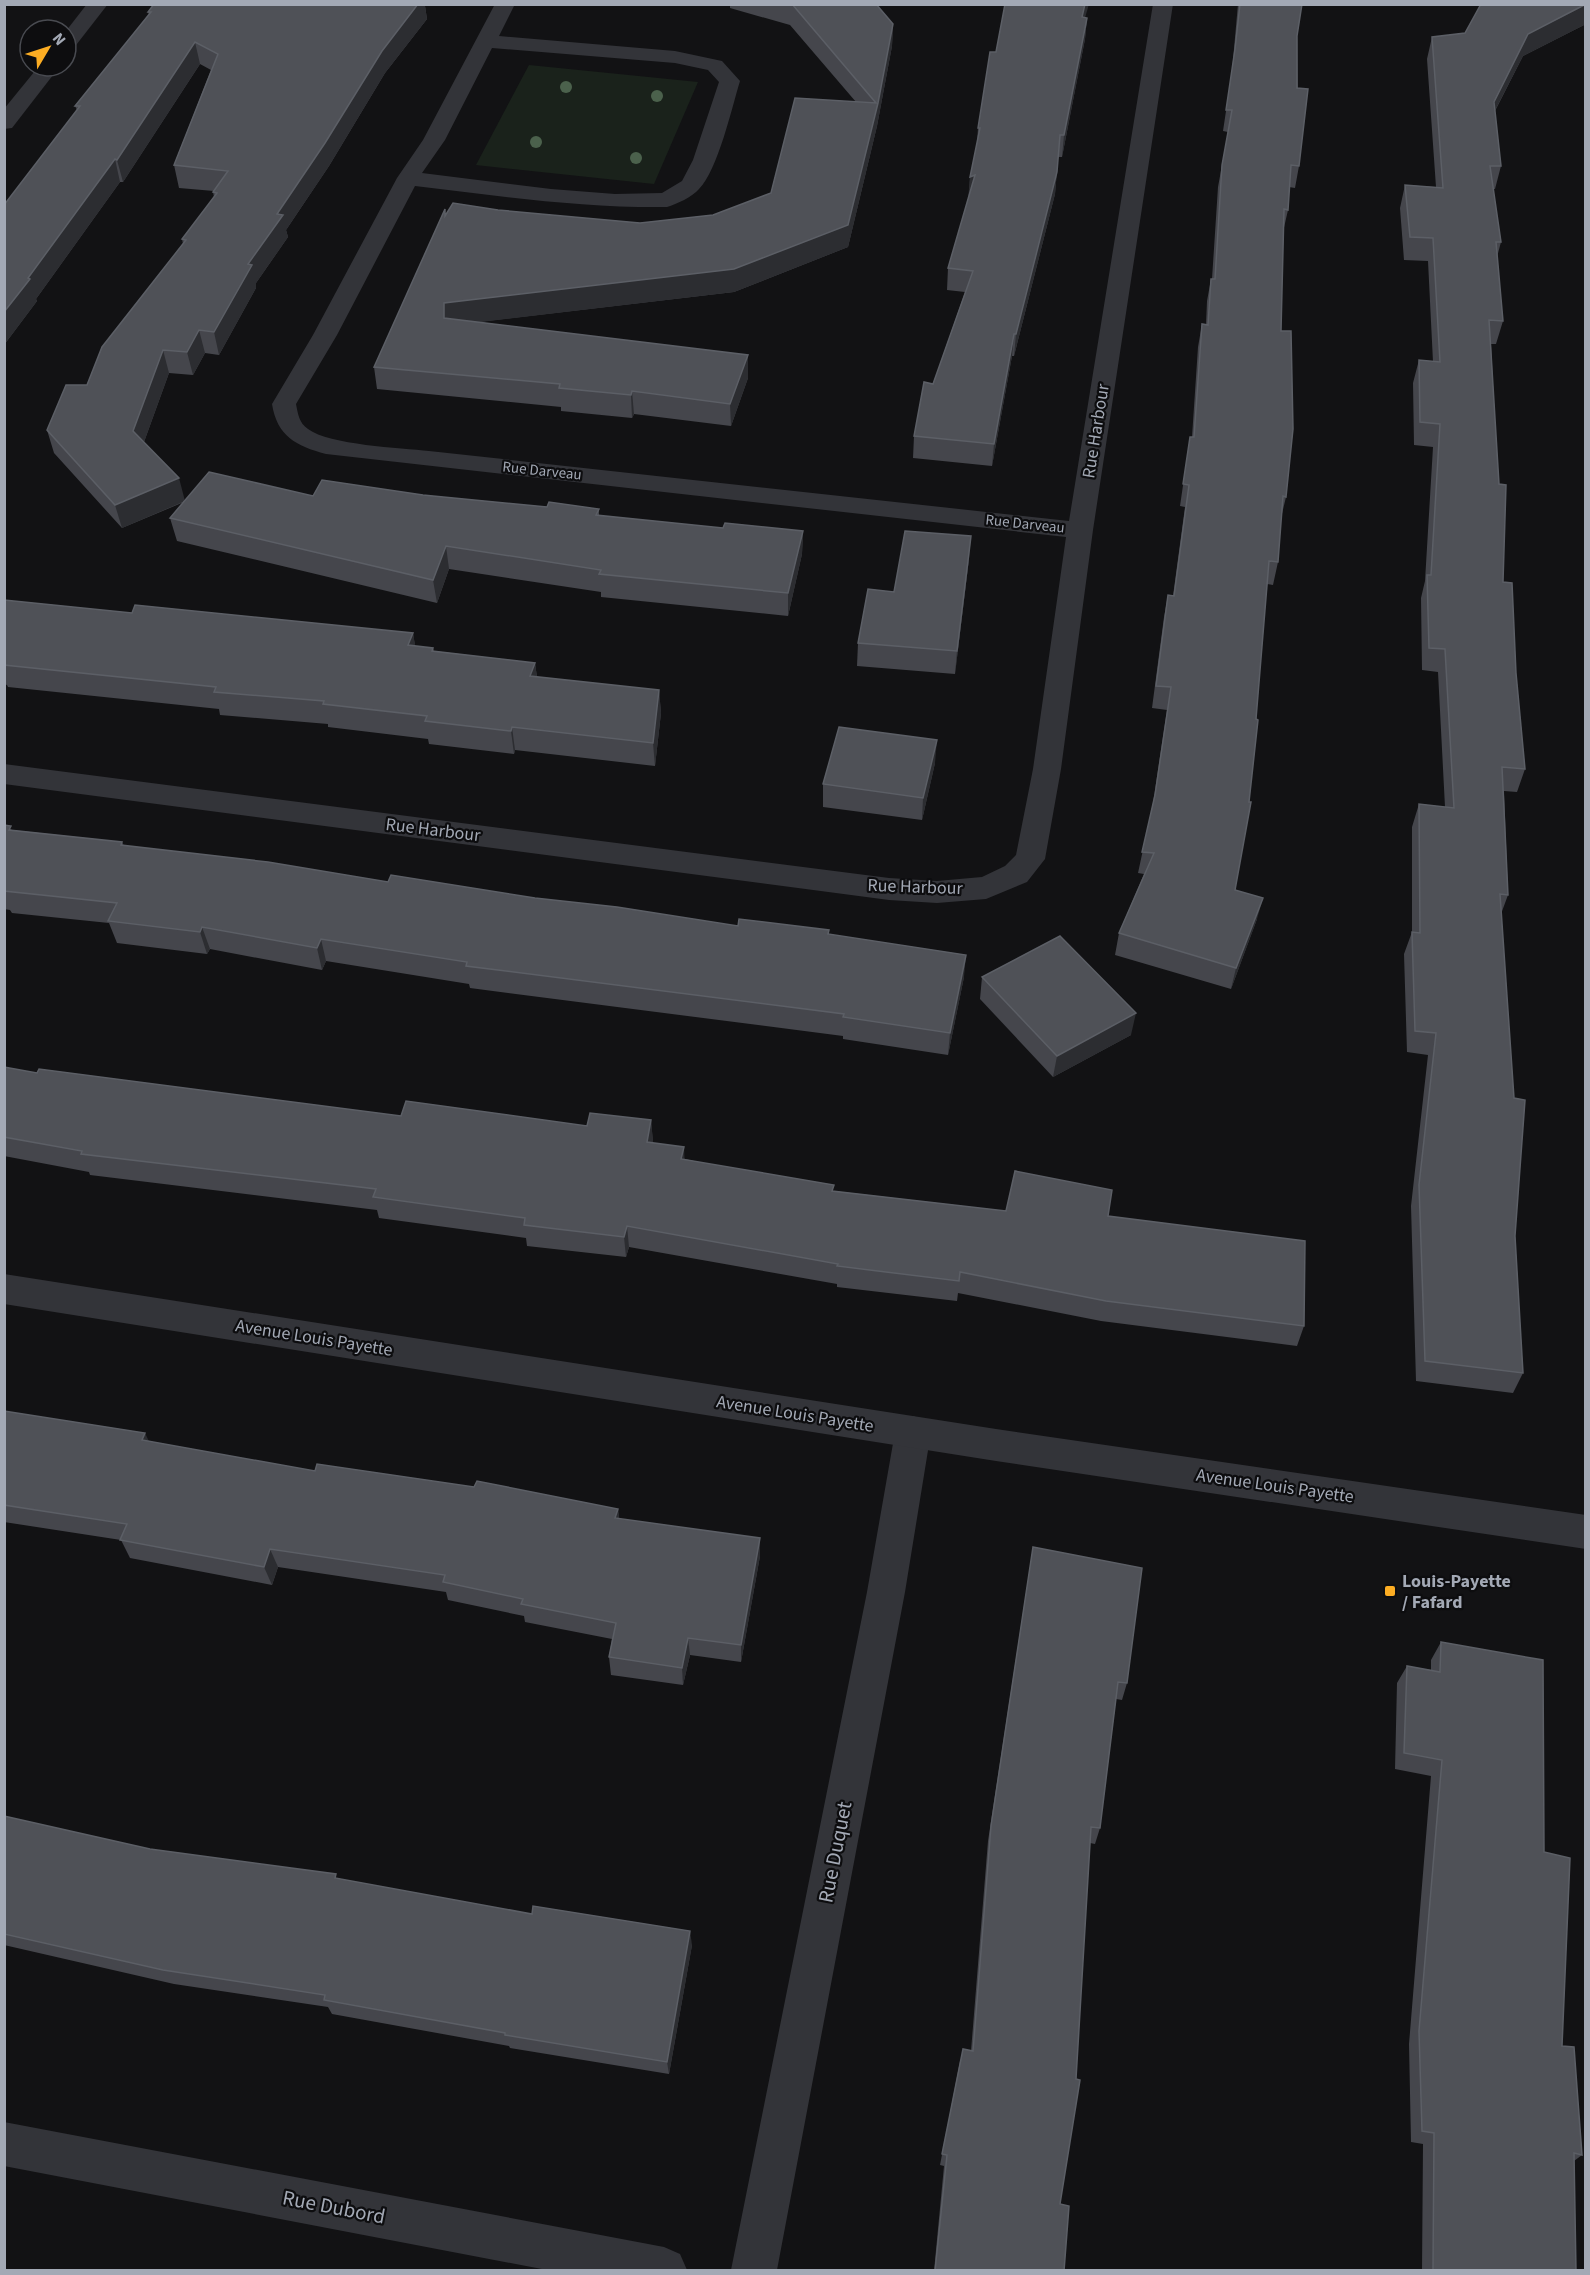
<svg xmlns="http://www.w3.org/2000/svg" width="1590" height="2275" font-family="'Source Sans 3',sans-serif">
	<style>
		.green { fill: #1a221b }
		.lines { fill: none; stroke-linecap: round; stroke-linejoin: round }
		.minor { fill: #333439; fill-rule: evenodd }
		.tertiary { fill: #333439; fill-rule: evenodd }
		.tree { fill: #4b614c }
		.wall { fill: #45464c }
		.shaded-wall { fill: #2c2d31 }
		.building { fill: #4f5157; stroke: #5c5f66; stroke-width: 1.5 }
		.poi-dot { fill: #fcad23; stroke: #0d0d0f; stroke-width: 2 }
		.labels { text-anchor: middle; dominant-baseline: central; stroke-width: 4.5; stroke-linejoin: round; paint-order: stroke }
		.far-street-label { font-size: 15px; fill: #a3a9b5; stroke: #0d0d0f }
		.street-label { font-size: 18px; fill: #a3a9b5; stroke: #0d0d0f }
		.poi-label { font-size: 18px; font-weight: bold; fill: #a3a9b5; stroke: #0d0d0f; text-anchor: start }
		.near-street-label { font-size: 21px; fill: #a3a9b5; stroke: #0d0d0f }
	</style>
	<rect width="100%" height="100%" fill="#121214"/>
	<polygon class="green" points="529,65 698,82 654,184 476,165"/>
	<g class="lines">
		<g class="minor">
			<polygon points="87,4 108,4 73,49 66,51 66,31"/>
			<path d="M495,4H515L499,36L675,51L722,61L740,81C732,107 718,170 699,189C692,197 677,204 667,207C582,208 499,196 415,186L337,335L296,404C298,414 299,423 308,429C329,445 401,448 429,451L1069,521L1153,4H1173L1093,530L1061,769L1045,859L1027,882L986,899L937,903L889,900L4,784V764L889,878L937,881L982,877L1005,866L1016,855L1033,769L1066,537L326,454C296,446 277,436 272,404L313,335L397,178L423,140ZM492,48L675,63L708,70L719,82L693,160L682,181L662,193L615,194L551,189L422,173L445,140Z"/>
			<polygon points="39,66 60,66 12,128 4,129 4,109"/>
			<polygon points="913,1416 926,1421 931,1432 905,1592 777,2270 731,2270 867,1592 895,1432 900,1421"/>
			<polygon points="4,2122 664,2247 680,2254 687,2270 547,2270 4,2166"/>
		</g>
		<polygon class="tertiary" points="4,1274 996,1429 1586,1515 1586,1549 996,1461 4,1304"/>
	</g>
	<g class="tree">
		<circle cx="566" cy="87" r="6"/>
		<circle cx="657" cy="96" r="6"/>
		<circle cx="536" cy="142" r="6"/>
		<circle cx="636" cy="158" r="6"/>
	</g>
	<g class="wall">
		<polygon points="154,4 426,4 425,6 427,19 385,73 329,166 286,230 288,237 256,283 256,288 219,355 205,353 193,375 169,373 144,442 185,501 313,496 423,495 547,507 599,509 599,516 723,528 803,531 802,554 788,616 601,597 601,592 449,569 437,603 177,541 170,518 184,502 122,528 54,453 47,430 87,385 183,244 182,239 214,197 213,192 214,191 179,188 174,165 211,70 200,64 123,182 120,182 36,299 37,301 4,345 77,110 75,106 149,15 148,12"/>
		<polygon points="730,4 876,4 893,24 892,46 877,126 848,247 734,292 478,322 748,355 748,378 731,426 634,414 632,418 561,411 561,407 377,389 374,367 445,209 445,215 498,210 640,223 713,215 771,193 856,102 790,25 730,8"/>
		<polygon points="1238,4 1302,4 1297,36 1299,166 1295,188 1289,187 1288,210 1283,232 1281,331 1286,497 1281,518 1278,562 1273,585 1267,584 1235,890 1257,919 1231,989 1115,955 1119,933 1144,874 1138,873 1153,803 1167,710 1152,708 1164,617 1168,595 1173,596 1185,507 1180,506 1190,437 1192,437 1198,347 1202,324 1206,325 1207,301 1211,279 1212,279 1218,187 1228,132 1223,131 1232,71"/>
		<polygon points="1586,4 1586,24 1523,56 1495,111 1501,166 1495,189 1493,189 1501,242 1497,257 1503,321 1496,344 1491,344 1503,582 1516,673 1525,769 1517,792 1504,791 1508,895 1501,914 1515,1236 1523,1373 1513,1393 1416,1381 1411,1206 1428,1055 1407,1052 1404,954 1412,932 1412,827 1419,804 1445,807 1438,672 1422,670 1421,598 1425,581 1433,447 1414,445 1413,383 1419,360 1433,362 1428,261 1404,260 1400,208 1405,185 1436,187 1427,59 1432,37 1465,33"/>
		<polygon points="1085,18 1087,18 1085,39 1062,157 1058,157 1055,194 1014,356 1012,356 992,466 913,458 914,436 933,384 965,292 947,290 948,268 969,197 970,177 977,143 978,128 996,52"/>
		<polygon points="969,559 955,674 857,666 858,643 894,592"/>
		<polygon points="4,600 132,613 413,633 415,646 433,648 434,651 535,663 537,677 659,690 661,713 655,766 515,750 514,754 429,744 428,739 328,727 328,724 220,715 219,709 8,687 7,685 4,684"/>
		<polygon points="935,763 922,820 823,807 823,784"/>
		<polygon points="4,825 12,830 122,842 124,846 388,882 535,898 738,926 829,934 964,977 948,1055 843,1039 843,1036 470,988 469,984 326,961 322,970 210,949 207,954 117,943 109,923 12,913 10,910 4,909"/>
		<polygon points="982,977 1131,1035 1053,1077 980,999"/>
		<polygon points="4,1067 37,1073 401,1116 587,1126 651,1120 653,1143 685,1159 834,1191 1006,1211 1108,1216 1304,1326 1297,1346 1101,1321 958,1293 957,1301 837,1287 837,1284 629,1247 626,1257 527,1246 526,1238 379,1218 377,1210 90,1175 89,1172 4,1156"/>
		<polygon points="4,1411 148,1441 315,1471 618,1509 619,1519 760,1538 760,1556 741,1662 690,1655 683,1685 611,1675 609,1657 612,1639 525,1622 524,1616 448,1600 446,1592 278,1567 272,1585 130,1558 121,1540 4,1522"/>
		<polygon points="1033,1547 1127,1683 1122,1700 1116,1699 1100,1828 1095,1844 1090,1843 1060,2204 1064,2271 934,2271 944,2166 940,2165 960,2061 971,2051 988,1841"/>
		<polygon points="1441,1642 1544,1852 1562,2046 1582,2155 1574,2161 1576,2271 1422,2271 1423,2144 1411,2142 1409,2044 1431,1776 1395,1769 1397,1683 1407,1666 1431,1670 1431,1660"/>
		<polygon points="4,1816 150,1849 339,1879 692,1945 669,2074 510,2048 509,2046 332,2014 328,2007 174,1984 4,1945"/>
	</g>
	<g class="shaded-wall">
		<polygon points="415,4 426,4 425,6 427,19 385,73 329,166 286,230 288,237 256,283 256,288 219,355 214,332 248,264 277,214 382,51"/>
		<polygon points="1085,4 1089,4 1079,39 1082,17"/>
		<polygon points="1586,5 1586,24 1523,56 1488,124 1494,102 1528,34"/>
		<polygon points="1087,18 1085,39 1062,157 1064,135"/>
		<polygon points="893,24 892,46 877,126 848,247 734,292 447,326 444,318 444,303 848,225"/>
		<polygon points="195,42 200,64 123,182 117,160"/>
		<polygon points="115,159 120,182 36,299 37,301 4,345 4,312 28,278"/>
		<polygon points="1057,172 1055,194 1014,356 1016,334"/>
		<polygon points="975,175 968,200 970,177"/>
		<polygon points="199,330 205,353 193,375 187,352"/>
		<polygon points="1014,334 1012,356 992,466 994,444"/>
		<polygon points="163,350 169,373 140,453 133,431"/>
		<polygon points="748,355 748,378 731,426 730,404"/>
		<polygon points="632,391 634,414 632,418 631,395"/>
		<polygon points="179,478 185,501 122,528 115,505"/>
		<polygon points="803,531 802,554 788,616 788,593"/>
		<polygon points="971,536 969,559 955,674 957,651"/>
		<polygon points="446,546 449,569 437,603 433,580"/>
		<polygon points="413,633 417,656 408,645"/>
		<polygon points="535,663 538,685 530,676"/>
		<polygon points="659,690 661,713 655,766 653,743"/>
		<polygon points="512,727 515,750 514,754 511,731"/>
		<polygon points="937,740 935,763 922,820 923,798"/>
		<polygon points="1263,898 1257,919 1231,989 1236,968"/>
		<polygon points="202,927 210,949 207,954 200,932"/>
		<polygon points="321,939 326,961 322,970 317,948"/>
		<polygon points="966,955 964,977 948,1055 950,1033"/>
		<polygon points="1136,1013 1131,1035 1053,1077 1057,1056"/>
		<polygon points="651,1120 653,1141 649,1163 647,1142"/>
		<polygon points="684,1147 685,1168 681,1159"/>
		<polygon points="627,1226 629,1247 626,1257 624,1237"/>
		<polygon points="145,1433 154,1452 142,1440"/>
		<polygon points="618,1509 620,1527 615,1518"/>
		<polygon points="760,1538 760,1556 741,1662 741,1645"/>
		<polygon points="270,1549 278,1567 272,1585 264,1567"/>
		<polygon points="688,1638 690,1655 683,1685 682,1668"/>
		<polygon points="690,1931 692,1945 669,2074 667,2062"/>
	</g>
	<g class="building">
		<polygon points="154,4 418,4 382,51 325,143 277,214 283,215 248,264 252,265 214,332 199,330 187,352 163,350 133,431 179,478 115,505 47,430 66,385 87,385 102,347 186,240 182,239 217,193 213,192 228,171 174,165 218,54 195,42 117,160 115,159 28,278 30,279 4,312 4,205 80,106 75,106 151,12 148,12"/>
		<polygon points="792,4 876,4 893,24 878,103 848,225 734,269 444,303 444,318 748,355 730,404 632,391 631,395 559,388 560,384 374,367 445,209 445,216 453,203 498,210 640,223 713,215 771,193 795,98 876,103"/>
		<polygon points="1005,4 1085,4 1082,17 1087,18 1064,135 1060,135 1057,172 1016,334 1014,334 994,444 914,436 924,382 933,384 973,271 948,268 975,175 970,177 980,128 978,128 990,52 996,52"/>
		<polygon points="1240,4 1302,4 1297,36 1297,88 1308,89 1299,166 1291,165 1288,210 1284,209 1281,331 1291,331 1293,429 1286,497 1283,496 1278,562 1269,561 1256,719 1258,720 1249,802 1251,802 1235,890 1263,898 1236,968 1119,933 1154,853 1142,852 1155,795 1171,687 1156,686 1168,595 1174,596 1189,485 1183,484 1190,437 1194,437 1202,324 1208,325 1211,279 1215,279 1222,165 1232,110 1226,110 1235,49"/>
		<polygon points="1481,4 1586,4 1528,34 1494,102 1501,166 1490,166 1501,242 1496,242 1503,321 1489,320 1499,484 1506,485 1503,582 1512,583 1516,673 1525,769 1502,767 1508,895 1500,894 1514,1098 1525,1100 1515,1236 1523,1373 1425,1361 1419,1185 1436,1033 1415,1031 1412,932 1420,933 1419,804 1454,808 1445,649 1429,648 1427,575 1431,575 1440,424 1420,422 1419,360 1440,362 1433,238 1410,237 1405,185 1443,188 1432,37 1465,33"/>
		<polygon points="209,472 313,496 322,480 423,495 547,507 549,502 599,509 596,515 723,528 725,523 803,531 788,593 599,574 601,570 446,546 433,580 170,518"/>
		<polygon points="905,531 971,536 957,651 858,643 868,589 894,592"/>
		<polygon points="4,600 132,613 135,605 413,633 408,645 433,648 432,651 535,663 530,676 659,690 653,743 512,727 511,731 425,721 427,716 323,704 324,701 214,692 216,687 4,665"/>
		<polygon points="839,727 937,740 923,798 823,784"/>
		<polygon points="4,825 11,826 9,830 122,842 121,845 268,862 388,882 391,875 535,898 617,907 738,926 739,919 829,930 828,934 966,955 950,1033 843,1017 844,1014 466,966 467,962 321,939 317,948 202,927 200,932 108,921 117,903 4,891"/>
		<polygon points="1060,936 1136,1013 1057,1056 982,977"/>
		<polygon points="4,1067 37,1073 39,1069 401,1116 406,1101 587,1126 590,1113 651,1120 647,1142 684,1147 681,1159 834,1185 832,1191 1006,1211 1015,1171 1112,1190 1108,1216 1305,1241 1304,1326 1106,1301 960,1272 959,1281 837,1266 838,1264 627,1226 624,1237 524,1225 525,1218 373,1197 376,1189 81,1154 82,1151 4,1137"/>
		<polygon points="4,1411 145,1433 142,1440 315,1471 317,1464 474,1487 477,1481 618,1509 615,1518 760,1538 741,1645 688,1638 682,1668 609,1657 616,1623 521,1604 523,1599 443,1582 445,1575 270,1549 264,1567 120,1540 127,1524 4,1505"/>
		<polygon points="1033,1547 1142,1568 1127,1683 1118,1682 1100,1828 1091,1827 1076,2079 1080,2080 1060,2204 1069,2206 1064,2271 935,2271 947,2155 942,2154 963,2049 973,2051 991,1826"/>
		<polygon points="1441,1642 1543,1660 1544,1852 1570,1858 1562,2046 1574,2047 1582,2155 1574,2153 1576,2271 1433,2271 1434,2133 1422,2131 1419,2031 1442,1760 1404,1753 1407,1666 1440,1672"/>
		<polygon points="4,1816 150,1849 336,1874 335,1878 532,1914 533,1906 690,1931 667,2062 505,2035 505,2033 324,2000 325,1995 163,1970 4,1934"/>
	</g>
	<rect class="poi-dot" x="1384" y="1585" width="12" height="12" rx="3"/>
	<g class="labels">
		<g class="far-street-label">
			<text transform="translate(542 471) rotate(6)">Rue Darveau</text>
			<text transform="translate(1025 524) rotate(6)">Rue Darveau</text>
		</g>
		<g class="street-label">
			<text transform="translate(1096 431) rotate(-81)">Rue Harbour</text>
			<text transform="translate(433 830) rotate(7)">Rue Harbour</text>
			<text transform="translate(915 887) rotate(2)">Rue Harbour</text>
			<text transform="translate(314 1338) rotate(9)">Avenue Louis Payette</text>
			<text transform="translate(795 1414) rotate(9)">Avenue Louis Payette</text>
			<text transform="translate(1275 1486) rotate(8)">Avenue Louis Payette</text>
		</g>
		<g class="poi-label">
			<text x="1402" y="1581">Louis-Payette<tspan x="1402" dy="21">/ Fafard</tspan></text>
		</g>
		<g class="near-street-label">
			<text transform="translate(835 1852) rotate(-79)">Rue Duquet</text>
			<text transform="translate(334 2207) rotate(11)">Rue Dubord</text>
		</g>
	</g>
	<rect width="1590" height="2275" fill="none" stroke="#a3a9b5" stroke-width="12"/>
	<g transform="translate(48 48) rotate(51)"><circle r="28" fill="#0d0d0f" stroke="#494b51" stroke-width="1.5"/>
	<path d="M0-4.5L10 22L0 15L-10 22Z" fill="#fcad23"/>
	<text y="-9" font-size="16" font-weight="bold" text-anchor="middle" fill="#a3a9b5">N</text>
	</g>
</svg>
